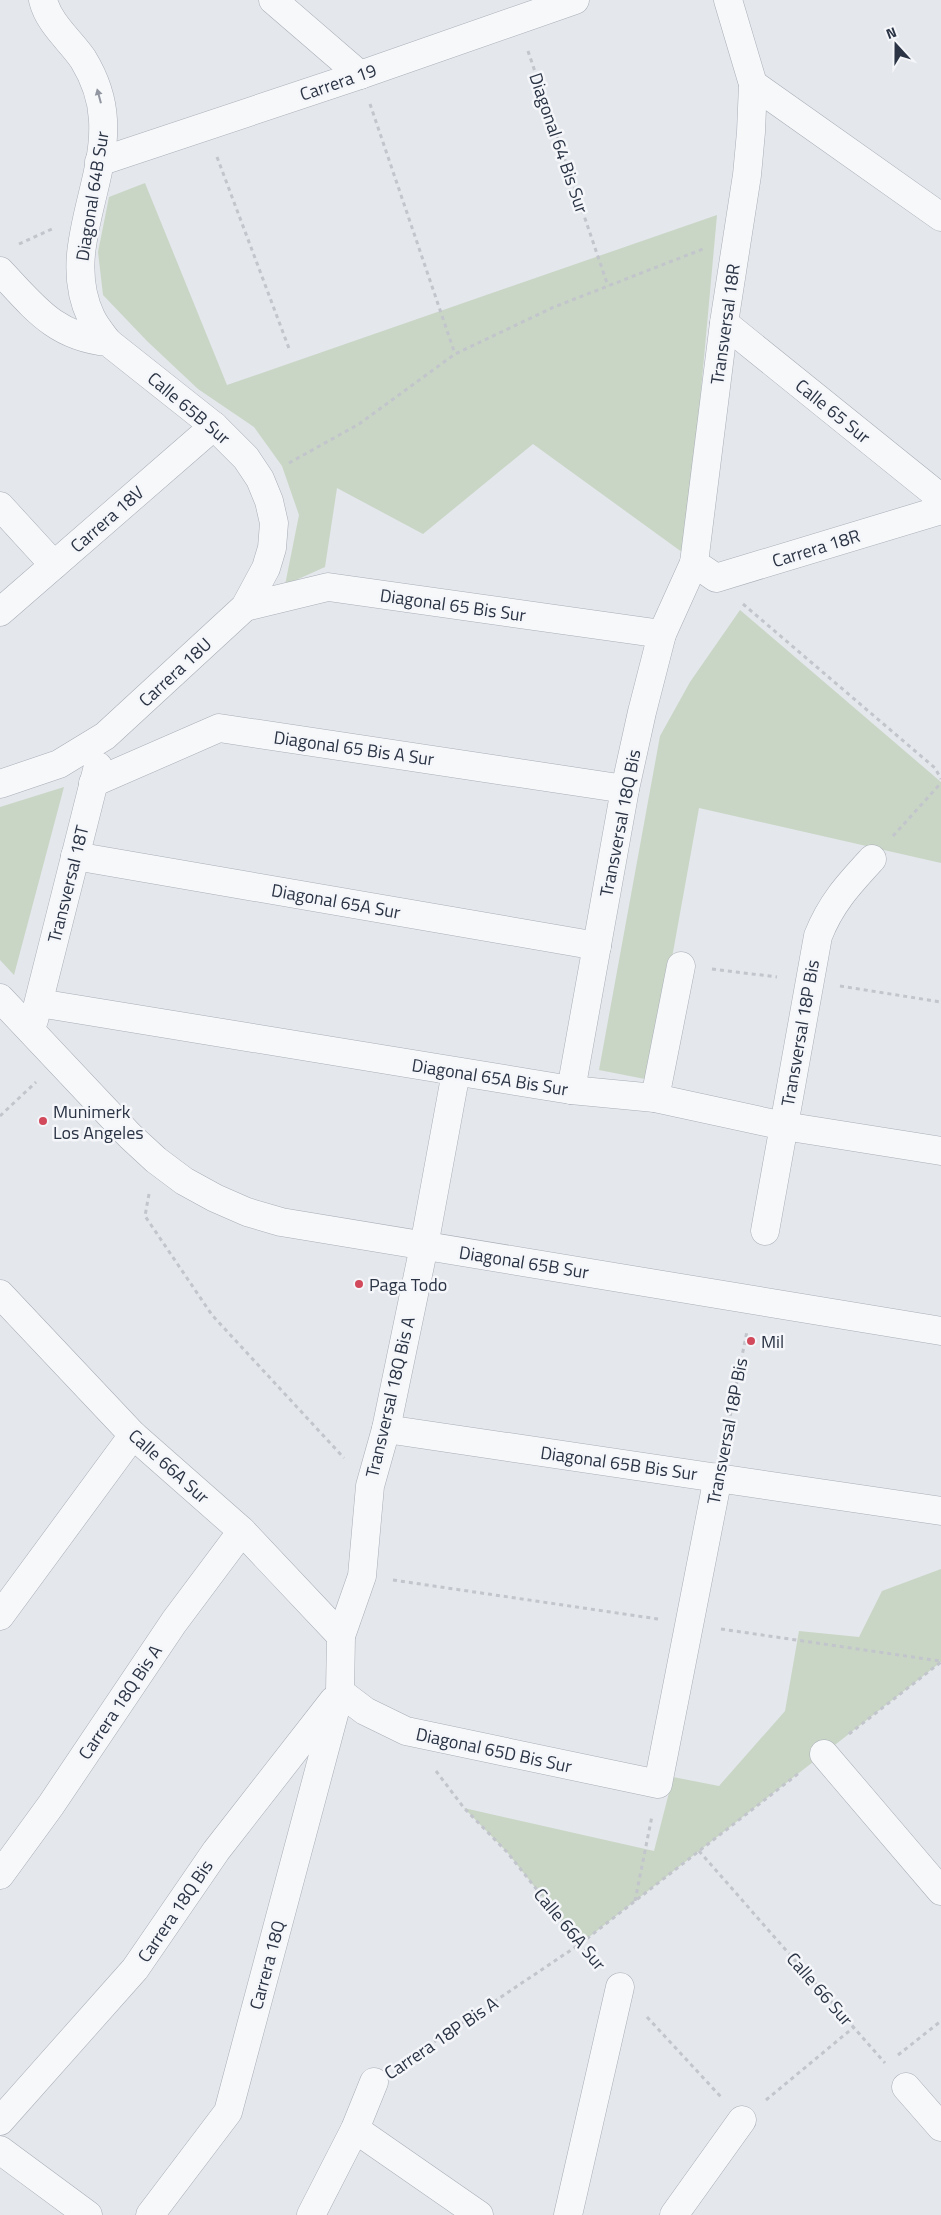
<svg xmlns="http://www.w3.org/2000/svg" width="941" height="2215" font-family="'Titillium Web',sans-serif">
	<style>
		.green { fill: #c9d6c5 }
		.lines { fill: none; stroke-linecap: round; stroke-linejoin: round }
		.minor-casing { stroke: #a9aeb7; stroke-width: 29 }
		.path { stroke: #c2c5cb; stroke-width: 3; stroke-dasharray: 4 4; stroke-linecap: butt }
		.minor { stroke: #f7f8fa; stroke-width: 28 }
		.oneway { fill: #9196a0 }
		.poi-dot { fill: #d1495b; stroke: #f4f6f9; stroke-width: 2 }
		.labels { text-anchor: middle; dominant-baseline: central; stroke-width: 5; stroke-linejoin: round; paint-order: stroke }
		.street-label { font-size: 18px; fill: #2b3445; stroke: #f4f6f9 }
		.poi-label { font-size: 18px; fill: #2b3445; stroke: #f4f6f9; text-anchor: start }
	</style>
	<rect width="100%" height="100%" fill="#e4e7ec"/>
	<g class="green">
		<polygon points="145,183 227,385 717,215 686,555 533,444 423,534 337,488 325,567 285,585 299,515 282,466 254,427 198,389 147,341 103,295 98,252 109,197"/>
		<polygon points="740,610 941,782 941,863 699,808 650,1080 599,1070 660,736 690,682"/>
		<polygon points="64,787 14,975 0,960 0,807"/>
		<polygon points="941,1569 941,1662 580,1944 507,1852 464,1808 654,1851 673,1777 719,1786 785,1711 799,1631 859,1637 882,1591"/>
	</g>
	<g class="lines">
		<defs>
			<g id="minor">
				<path d="M43,0C49,24 70,40 83,59C94,77 102,99 103,120C107,186 60,252 91,317C95,326 102,334 108,342"/>
				<polyline points="273,0 360,75"/>
				<polyline points="753,84 941,217"/>
				<polyline points="99,162 360,75 575,0"/>
				<path d="M0,271C34,307 55,337 108,342L214,426L246,458L260,479L269,501L274,523L272,548L266,568L245,607L105,736L59,764L0,784"/>
				<polyline points="724,323 941,498"/>
				<polyline points="0,506 54,565"/>
				<polyline points="694,563 716,578 941,510"/>
				<polyline points="245,607 328,587 662,634"/>
				<polyline points="0,612 214,426"/>
				<polyline points="93,783 219,728 625,789"/>
				<polyline points="75,856 597,946"/>
				<polyline points="0,998 130,1136 156,1160 184,1181 215,1198 247,1212 281,1222 941,1331"/>
				<polyline points="39,1003 571,1090 655,1098 784,1126 941,1151"/>
				<polyline points="34,1020 98,766"/>
				<polyline points="571,1090 625,789 642,712 662,634 694,563 724,323 747,175 751,132 753,84 728,0"/>
				<polyline points="655,1098 681,966"/>
				<path d="M765,1231L818,936C831,903 849,884 872,859"/>
				<polyline points="0,1294 133,1435 242,1531 341,1636"/>
				<polyline points="386,1429 941,1511"/>
				<polyline points="0,1616 133,1435"/>
				<polyline points="340,1692 365,1711 406,1731 658,1784 718,1477"/>
				<polyline points="824,1754 941,1891"/>
				<polyline points="0,1875 51,1805 174,1622 242,1531"/>
				<polyline points="906,2087 941,2127"/>
				<polyline points="0,2121 135,1969 216,1851 333,1701"/>
				<polyline points="355,2129 479,2215"/>
				<polyline points="0,2150 88,2215"/>
				<polyline points="150,2215 228,2112 340,1692 341,1636 362,1576 370,1486 386,1429 424,1246 456,1072"/>
				<polyline points="311,2215 355,2129 374,2082"/>
				<polyline points="568,2215 620,1987"/>
				<polyline points="674,2215 742,2120"/>
			</g>
		</defs>
		<use href="#minor" class="minor-casing"/>
		<g class="path">
			<polyline points="528,51 608,286"/>
			<polyline points="370,104 455,354"/>
			<polyline points="217,157 290,351"/>
			<polyline points="19,244 52,229"/>
			<polyline points="289,463 359,424 455,354 554,307 703,249"/>
			<polyline points="743,604 935,768 941,779"/>
			<polyline points="893,836 941,783"/>
			<polyline points="712,969 777,977"/>
			<polyline points="840,986 941,1002"/>
			<polyline points="0,1116 36,1082"/>
			<polyline points="149,1194 145,1216 212,1315 344,1458"/>
			<polyline points="724,1447 747,1331"/>
			<polyline points="393,1580 658,1619"/>
			<polyline points="721,1629 940,1661"/>
			<polyline points="849,1734 941,1662"/>
			<polyline points="436,1771 464,1808 507,1852 580,1944 599,1965"/>
			<polyline points="699,1851 885,2063"/>
			<polyline points="635,1901 652,1816"/>
			<polyline points="647,2017 721,2097"/>
			<polyline points="898,2055 941,2021"/>
			<polyline points="401,2064 580,1944 799,1773"/>
			<polyline points="766,2100 854,2027"/>
		</g>
		<use href="#minor" class="minor"/>
	</g>
	<defs><path id="oneway-solid" d="M-6-.8H1V-3.2L6.5 0L1 3.2V.8H-6Z" transform="scale(1.25)"/></defs>
	<use class="oneway" href="#oneway-solid" transform="translate(99 96) rotate(-105)"/>
	<g class="poi-dot">
		<circle cx="43" cy="1121" r="5"/>
		<circle cx="359" cy="1284" r="5"/>
		<circle cx="751" cy="1341" r="5"/>
	</g>
	<g class="labels">
		<g class="street-label">
			<text transform="translate(338 82) rotate(-19)">Carrera 19</text>
			<text transform="translate(559 143) rotate(71)">Diagonal 64 Bis Sur</text>
			<text transform="translate(92 196) rotate(-81)">Diagonal 64B Sur</text>
			<text transform="translate(725 324) rotate(-82)">Transversal 18R</text>
			<text transform="translate(189 408) rotate(40)">Calle 65B Sur</text>
			<text transform="translate(833 411) rotate(39)">Calle 65 Sur</text>
			<text transform="translate(107 519) rotate(-41)">Carrera 18V</text>
			<text transform="translate(816 548) rotate(-17)">Carrera 18R</text>
			<text transform="translate(453 605) rotate(8)">Diagonal 65 Bis Sur</text>
			<text transform="translate(175 672) rotate(-43)">Carrera 18U</text>
			<text transform="translate(354 748) rotate(8)">Diagonal 65 Bis A Sur</text>
			<text transform="translate(620 823) rotate(-79)">Transversal 18Q Bis</text>
			<text transform="translate(68 884) rotate(-76)">Transversal 18T</text>
			<text transform="translate(336 901) rotate(10)">Diagonal 65A Sur</text>
			<text transform="translate(800 1033) rotate(-80)">Transversal 18P Bis</text>
			<text transform="translate(490 1077) rotate(9)">Diagonal 65A Bis Sur</text>
			<text transform="translate(524 1262) rotate(9)">Diagonal 65B Sur</text>
			<text transform="translate(390 1397) rotate(-77)">Transversal 18Q Bis A</text>
			<text transform="translate(727 1431) rotate(-79)">Transversal 18P Bis</text>
			<text transform="translate(619 1463) rotate(8)">Diagonal 65B Bis Sur</text>
			<text transform="translate(169 1466) rotate(42)">Calle 66A Sur</text>
			<text transform="translate(120 1702) rotate(-56)">Carrera 18Q Bis A</text>
			<text transform="translate(494 1750) rotate(12)">Diagonal 65D Bis Sur</text>
			<text transform="translate(175 1911) rotate(-56)">Carrera 18Q Bis</text>
			<text transform="translate(570 1929) rotate(50)">Calle 66A Sur</text>
			<text transform="translate(267 1965) rotate(-75)">Carrera 18Q</text>
			<text transform="translate(820 1989) rotate(49)">Calle 66 Sur</text>
			<text transform="translate(441 2038) rotate(-34)">Carrera 18P Bis A</text>
		</g>
		<g class="poi-label">
			<text x="53" y="1111">Munimerk<tspan x="53" dy="21">Los Angeles</tspan></text>
			<text x="369" y="1284">Paga Todo</text>
			<text x="761" y="1341">Mil</text>
		</g>
	</g>
	<g transform="translate(896 45) rotate(339)" stroke="#f4f6f9" stroke-width="4" paint-order="stroke">
	<path d="M0-4L9 19L0 12L-9 19Z" fill="#2b3445"/>
	<text y="-8" font-size="14" font-weight="bold" text-anchor="middle" fill="#2b3445">N</text>
	</g>
</svg>
